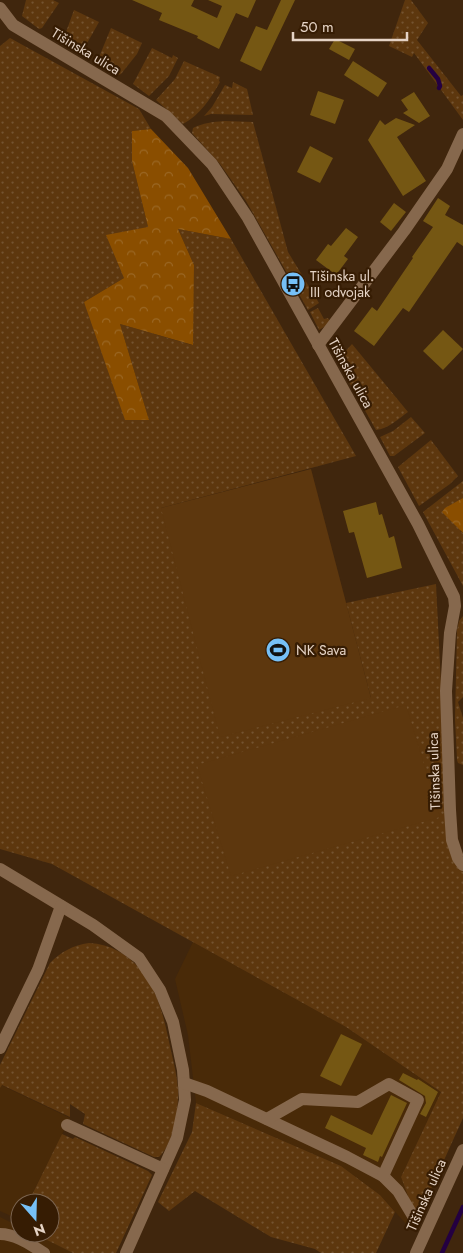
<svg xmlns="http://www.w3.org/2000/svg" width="463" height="1253" font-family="Jost,sans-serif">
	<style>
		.built { fill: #492a08 }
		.grass { fill: url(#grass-dots) }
		.forest { fill: url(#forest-crowns) }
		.pitch { fill: #5d370e }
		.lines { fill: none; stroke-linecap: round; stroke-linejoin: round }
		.stream { stroke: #240041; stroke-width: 4.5 }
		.building { fill: #755713 }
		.minor { stroke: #86684d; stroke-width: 12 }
		.labels { text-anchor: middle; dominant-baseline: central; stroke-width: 4.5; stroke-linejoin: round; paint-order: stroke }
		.street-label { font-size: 14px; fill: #e5d3c5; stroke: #361c03 }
		.poi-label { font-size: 14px; fill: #e5d3c5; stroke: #361c03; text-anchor: start }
	</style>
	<defs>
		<pattern id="grass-dots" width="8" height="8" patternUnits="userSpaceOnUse" patternTransform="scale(1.25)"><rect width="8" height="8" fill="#5d370e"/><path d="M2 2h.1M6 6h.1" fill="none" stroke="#745330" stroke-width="1.8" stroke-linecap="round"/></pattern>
		<pattern id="forest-crowns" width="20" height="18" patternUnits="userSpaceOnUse" patternTransform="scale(1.25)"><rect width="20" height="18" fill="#8a4e00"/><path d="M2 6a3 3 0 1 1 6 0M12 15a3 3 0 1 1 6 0" fill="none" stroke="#9a6724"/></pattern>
	</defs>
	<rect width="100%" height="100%" fill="#40260d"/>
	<g class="built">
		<polygon points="193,942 346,1027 441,1092 401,1177 417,1220 407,1225 380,1195 341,1166 196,1103 188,1035 175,979"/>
		<polygon points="1,1085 70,1118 28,1203 20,1203 20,1220 0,1211 0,1088"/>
		<polygon points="0,1217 20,1227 20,1233 33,1233 73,1253 0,1253"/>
	</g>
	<g class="grass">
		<polygon points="26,0 53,0 59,3 42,28 39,29 22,16"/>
		<polygon points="405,0 411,0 428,23 417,40 461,96 463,95 463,120 414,53 412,57 389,46"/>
		<polygon points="74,10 99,22 81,54 62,43"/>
		<polygon points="111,28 142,43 137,54 121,74 118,75 97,62"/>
		<polygon points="10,38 139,109 151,129 132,131 132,161 148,227 124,278 84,302 149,420 120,324 192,345 194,265 178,229 231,239 356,456 161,508 371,698 346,603 436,584 449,845 463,872 463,1118 417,1220 401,1177 441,1092 346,1027 52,864 0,849 0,46"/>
		<polygon points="152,48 172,58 173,55 178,58 169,76 149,96 133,84"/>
		<path d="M184,61L220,77L219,81L220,82C211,98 200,115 183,124L156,100L175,79Z"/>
		<polygon points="233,82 247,89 253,115 211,114 204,116 212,107 225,85 232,88"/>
		<path d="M224,121L253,122L288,252L319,303L308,310L246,201L220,164L192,133L193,128C203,123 213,122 224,121Z"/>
		<polygon points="318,308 324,319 328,318 331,323 319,330 310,312"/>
		<path d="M352,344L408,412C398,419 388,429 376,430L331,350L333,346L341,356Z"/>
		<polygon points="411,417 425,433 394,456 390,456 380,437 393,431"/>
		<polygon points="431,440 458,476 450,484 419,506 398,467"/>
		<polygon points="463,481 463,498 460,500 460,531 463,533 463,586 423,512"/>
		<polygon points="463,616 463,697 458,702 463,718 463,765 458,763 457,760 455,719 457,630 459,621"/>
		<path d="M89,943C111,944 127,954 141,970C160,994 165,1023 171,1051C174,1064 177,1076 178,1089C179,1108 174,1143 159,1157H154L83,1124L85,1114L70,1104V1117L2,1085L0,1088V1065L50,963C61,952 73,945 89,943Z"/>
		<polygon points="196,1103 341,1166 380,1195 395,1212 376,1253 321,1253 315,1249 271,1237 195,1191 169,1211 158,1202 192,1132"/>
		<polygon points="62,1134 73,1139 75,1137 148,1171 152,1175 116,1253 73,1253 33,1233 50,1233 50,1203 28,1203"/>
	</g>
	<g class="forest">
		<polygon points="151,129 188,168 231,239 178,229 194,265 193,345 120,324 149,420 125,420 84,302 124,278 106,235 148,227 132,161 132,131"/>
		<polygon points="463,498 463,533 442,512 445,508"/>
	</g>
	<g class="pitch">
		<polygon points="311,469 371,698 220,737 161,508"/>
		<polygon points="406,705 440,817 231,876 197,765"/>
	</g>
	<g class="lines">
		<g class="stream">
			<polyline points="429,68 438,79 440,86 439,88"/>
			<polyline points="442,1253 463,1207"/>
		</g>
	</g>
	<g class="building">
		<polygon points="132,0 194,0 191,6 217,18 222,6 208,0 256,0 248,18 236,13 219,49 197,38 198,36 159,20 162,13"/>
		<polygon points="281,0 295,0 261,71 240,61 256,26 267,30"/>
		<polygon points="335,39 355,49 349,60 329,49"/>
		<polygon points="353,61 387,83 378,97 344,75"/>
		<polygon points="318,91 344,100 335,124 310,115"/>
		<polygon points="414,92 430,116 419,123 403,113 408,110 401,100"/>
		<polygon points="396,118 415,125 397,137 426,181 403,196 368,140 380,120 385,125"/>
		<polygon points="310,146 333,158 320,183 297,172"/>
		<polygon points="438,198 450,206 445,215 463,225 463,246 457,242 409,312 403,308 374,346 354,331 372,307 377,311 413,258 412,257 433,227 423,221"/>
		<polygon points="394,203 406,212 391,231 380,222"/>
		<polygon points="346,228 358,237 344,256 348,259 336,275 316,260 328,244 331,246"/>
		<polygon points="443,330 463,349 443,370 423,351"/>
		<polygon points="376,502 379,515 382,514 389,538 394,536 402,568 367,578 354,532 349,533 343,511"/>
		<polygon points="341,1034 362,1044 341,1086 320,1076"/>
		<polygon points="403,1073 417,1080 418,1079 438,1092 426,1117 420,1114 426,1103 425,1096 399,1080"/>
		<polygon points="391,1095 407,1103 382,1157 380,1156 378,1162 363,1155 366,1148 325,1128 331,1115 372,1135"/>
	</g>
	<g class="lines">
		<g class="minor">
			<polyline points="0,8 13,25 166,116 212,164 248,218 418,524 454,597 455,606 450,633 446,691 450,810 452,840 458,858 463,865"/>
			<polyline points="318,345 404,231 447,169 463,134"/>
			<polyline points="0,869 93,925 139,958 160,990 173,1022 183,1070 185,1100 177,1138 126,1253"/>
			<polyline points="0,1048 38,970 61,906"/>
			<polyline points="184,1083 207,1091 347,1157 383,1176 398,1191 413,1216"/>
			<polyline points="267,1119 302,1099 358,1102 389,1084 418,1100 383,1176"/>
			<polyline points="67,1125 163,1169"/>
			<path d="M0,1234C16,1234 31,1245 44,1253"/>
			<polyline points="416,1253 463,1150"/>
		</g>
	</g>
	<defs>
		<symbol id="bus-disc" viewBox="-11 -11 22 22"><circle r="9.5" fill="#76c0f7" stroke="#361c03"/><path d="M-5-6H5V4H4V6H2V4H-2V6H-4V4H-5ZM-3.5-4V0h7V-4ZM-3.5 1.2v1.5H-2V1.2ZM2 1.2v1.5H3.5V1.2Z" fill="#111"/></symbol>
		<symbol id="stadium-disc" viewBox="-11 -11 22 22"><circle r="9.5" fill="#76c0f7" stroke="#361c03"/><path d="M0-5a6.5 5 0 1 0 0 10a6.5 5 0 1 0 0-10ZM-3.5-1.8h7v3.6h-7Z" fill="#111"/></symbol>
	</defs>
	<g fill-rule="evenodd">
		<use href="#bus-disc" x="279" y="270" width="28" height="28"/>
		<use href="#stadium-disc" x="264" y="636" width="28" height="28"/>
	</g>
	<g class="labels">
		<g class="street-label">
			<text transform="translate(86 51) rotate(31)">Tišinska ulica</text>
			<text transform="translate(351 373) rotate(61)">Tišinska ulica</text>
			<text transform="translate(434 771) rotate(-92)">Tišinska ulica</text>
			<text transform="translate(426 1195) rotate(-66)">Tišinska ulica</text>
		</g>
		<g class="poi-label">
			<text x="310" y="276">Tišinska ul.<tspan x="310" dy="16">III odvojak</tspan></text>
			<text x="296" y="650">NK Sava</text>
		</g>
	</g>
	<g transform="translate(35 1218) rotate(160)"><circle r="24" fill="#361c03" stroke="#7c6551"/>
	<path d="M0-4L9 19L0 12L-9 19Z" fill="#76c0f7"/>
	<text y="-8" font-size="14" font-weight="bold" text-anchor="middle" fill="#e5d3c5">N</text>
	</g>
	<path d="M293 32v8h114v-8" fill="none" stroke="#e5d3c5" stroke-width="2.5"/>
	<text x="300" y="32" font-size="15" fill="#e5d3c5" stroke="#361c03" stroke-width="4" paint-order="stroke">50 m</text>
</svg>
